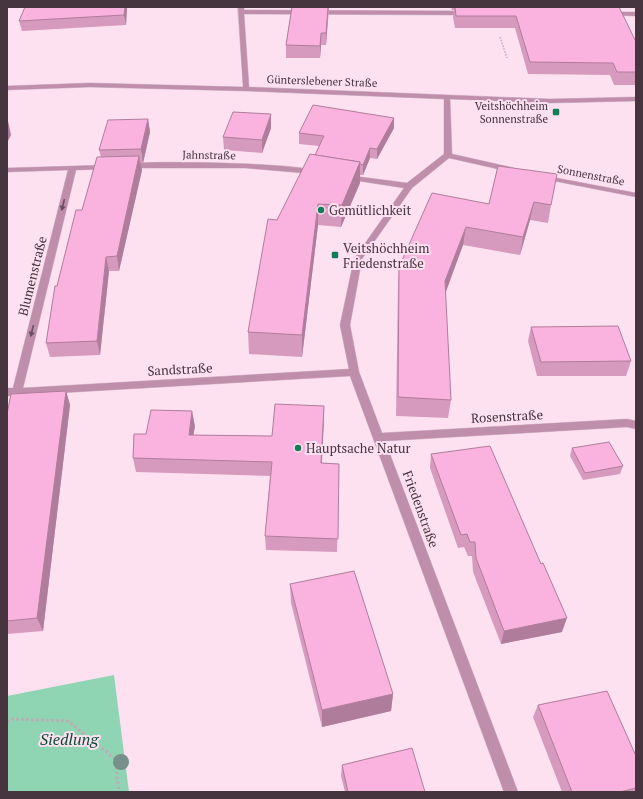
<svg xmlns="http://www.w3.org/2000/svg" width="643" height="799" font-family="'PT Serif',serif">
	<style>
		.green { fill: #8fd5b3 }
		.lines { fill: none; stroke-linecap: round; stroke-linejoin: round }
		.street-casing { stroke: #d8becd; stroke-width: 1 }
		.path-far1 { stroke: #c2a9b7; stroke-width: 1.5; stroke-dasharray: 1.5 1.5; stroke-linecap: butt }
		.path { stroke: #c2a9b7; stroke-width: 3; stroke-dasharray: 2.5 2.5; stroke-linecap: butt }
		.street { fill: #bf8eab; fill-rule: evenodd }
		.tree { fill: #77908a }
		.wall { fill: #d79abf }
		.shaded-wall { fill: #af7d9b }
		.building { fill: #fab3de; stroke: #af7d9b }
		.oneway { fill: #6a4f5f }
		.poi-dot { fill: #117c56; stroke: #fde1f1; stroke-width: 1.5 }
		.labels { text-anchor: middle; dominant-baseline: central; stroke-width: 4; stroke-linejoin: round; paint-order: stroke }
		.far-street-label { font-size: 11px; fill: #46343e; stroke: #fde1f1 }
		.far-poi-label { font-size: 11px; fill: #46343e; stroke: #fde1f1; text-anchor: end }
		.poi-label { font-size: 13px; fill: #46343e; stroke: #fde1f1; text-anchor: start }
		.street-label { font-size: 13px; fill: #46343e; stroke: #fde1f1 }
		.near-park-label { font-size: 16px; font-style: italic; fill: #0a4d35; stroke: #fde1f1 }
	</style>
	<rect width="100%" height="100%" fill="#fde1f1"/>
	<polygon class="green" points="114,675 129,792 7,792 7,696"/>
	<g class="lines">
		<defs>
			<g id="street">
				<polygon points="238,7 244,7 244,10 467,11 470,13 467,15 244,14 249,87 550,99 636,97 636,101 550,103 450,99 452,154 514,168 515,170 511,172 449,158 412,188 362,259 350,325 359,372 382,433 627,419 636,421 636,429 627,427 385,441 518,792 504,792 350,376 7,396 7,388 13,388 68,170 7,172 7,168 107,165 111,167 107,169 76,170 23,388 349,369 340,325 354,259 404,188 346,179 342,177 346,175 407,183 444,154 444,99 246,91 90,87 7,90 7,86 90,83 243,87"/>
				<polygon points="609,12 636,12 636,16 607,15 606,14"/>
				<path d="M126,164C146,160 309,163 319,172L315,174L245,168H126Z"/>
				<polygon points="541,175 636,193 636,197 544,179 540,177"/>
			</g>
		</defs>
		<use href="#street" class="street-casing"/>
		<polyline class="path-far1" points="500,37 507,58"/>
		<polyline class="path" points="7,722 12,719 68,721 115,759 119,792"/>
		<use href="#street" class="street"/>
	</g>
	<circle class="tree" cx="121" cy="762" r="8"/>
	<g class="wall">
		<polygon points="127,7 126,25 22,31 19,21"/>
		<polygon points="292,7 329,7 329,9 326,45 321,45 320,58 286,58 286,45"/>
		<polygon points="451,7 619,7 636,42 636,85 614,85 610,75 528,74 515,28 455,28 453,17 454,10 452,10"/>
		<polygon points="394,118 394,128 377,159 370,158 363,175 360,175 360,183 341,227 318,225 302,357 249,354 248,332 315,155 319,146 299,144 299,133"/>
		<polygon points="148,119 150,132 143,163 140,163 142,170 119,271 109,271 100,355 50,357 46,343 57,286 82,210 101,157 99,150"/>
		<polygon points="271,128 262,153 224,150 223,137"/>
		<polygon points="498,166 551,205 548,223 530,220 520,255 463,245 445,292 451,400 448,418 396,416 398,285 399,267 489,204"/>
		<polygon points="531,327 631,361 626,376 537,376 528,341"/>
		<polygon points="66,391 70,405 43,631 7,634 7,414"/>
		<polygon points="324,406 322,463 339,464 337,552 266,550 265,536 270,476 136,472 133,458 195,426 193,435 272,436"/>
		<polygon points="572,448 623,466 620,474 583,480 570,456"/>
		<polygon points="431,454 562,632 501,644 473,572 472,556 468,556 464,547 458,548 430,468"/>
		<polygon points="290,584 393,694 391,711 322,727 291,603"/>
		<polygon points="538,705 636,756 636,792 562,792 533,717"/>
		<polygon points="342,765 425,792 345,792 341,776"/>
	</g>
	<g class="shaded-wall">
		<polygon points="125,7 127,7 126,25 124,15"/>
		<polygon points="329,7 328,16 326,45 326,33"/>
		<polygon points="321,33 321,45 320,58 320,46"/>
		<polygon points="271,114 271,128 262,153 262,140"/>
		<polygon points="394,118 394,128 377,159 377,149"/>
		<polygon points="148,119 150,132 143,163 141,149"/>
		<polygon points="8,121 11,135 7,143 7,123"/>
		<polygon points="370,148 370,158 363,175 363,165"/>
		<polygon points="139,156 142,170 119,271 117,256"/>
		<polygon points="360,162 360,183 341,227 342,205"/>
		<polygon points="534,202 530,220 520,255 523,237"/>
		<polygon points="318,204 318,225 302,357 302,335"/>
		<polygon points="466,227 463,245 443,300 445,281"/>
		<polygon points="106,257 109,271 100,355 97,341"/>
		<polygon points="66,391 70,405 43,631 37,618"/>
		<polygon points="324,406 324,420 321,477 321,463"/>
		<polygon points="192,411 195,426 191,449 189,435"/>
		<polygon points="567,618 562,632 501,644 504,631"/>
		<polygon points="393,694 391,711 322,727 322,710"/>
	</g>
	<g class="building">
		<polygon points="25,7 125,7 124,15 19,21"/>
		<polygon points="292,7 328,7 326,33 321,33 320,46 286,45"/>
		<polygon points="455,7 619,7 636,42 636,72 617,72 613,63 530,62 516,16 456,16"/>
		<polygon points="313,105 394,118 377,149 370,148 363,165 360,164 360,162 315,155 324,136 299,133"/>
		<polygon points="233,112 271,114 262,140 223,137"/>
		<polygon points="148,119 141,149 99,150 108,120"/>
		<polygon points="310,154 360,162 342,205 318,204 302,335 248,332 268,219 277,220"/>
		<polygon points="139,156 117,256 106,257 97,341 46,343 55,286 57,286 76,210 82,210 97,157"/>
		<polygon points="498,166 557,174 551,205 534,202 523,237 466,227 445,281 451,400 398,397 399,267 432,193 489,204"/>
		<polygon points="618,326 631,361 541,362 531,327"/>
		<polygon points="66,391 37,618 7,621 7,414 11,394"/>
		<polygon points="275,404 324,406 321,463 339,464 338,539 265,536 272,462 133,458 134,434 146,434 151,410 192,411 189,435 272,436"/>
		<polygon points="609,442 623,466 585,473 572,448"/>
		<polygon points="490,446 541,564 543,563 567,618 504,631 476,558 475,542 470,542 467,534 461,535 431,454"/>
		<polygon points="354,571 393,694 322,710 290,584"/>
		<polygon points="607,691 636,756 636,788 620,792 572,792 538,705"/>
		<polygon points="412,748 425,792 348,792 342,765"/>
	</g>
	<defs><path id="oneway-solid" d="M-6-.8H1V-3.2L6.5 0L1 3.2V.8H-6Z"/></defs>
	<g class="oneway">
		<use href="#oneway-solid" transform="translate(63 205) rotate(104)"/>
		<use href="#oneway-solid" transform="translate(32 331) rotate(104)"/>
	</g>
	<g class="poi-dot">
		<rect x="552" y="108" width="8" height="8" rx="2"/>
		<circle cx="321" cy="210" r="4"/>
		<rect x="331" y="251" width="8" height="8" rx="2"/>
		<circle cx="298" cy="448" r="4"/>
	</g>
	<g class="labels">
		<g class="far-street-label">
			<text transform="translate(322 81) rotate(2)">Günterslebener Straße</text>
			<text transform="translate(209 155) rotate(1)">Jahnstraße</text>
			<text transform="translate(591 175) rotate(11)">Sonnenstraße</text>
		</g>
		<g class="far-poi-label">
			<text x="548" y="106">Veitshöchheim<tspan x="548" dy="13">Sonnenstraße</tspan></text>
		</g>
		<g class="poi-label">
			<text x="329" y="210">Gemütlichkeit</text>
			<text x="343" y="248">Veitshöchheim<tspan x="343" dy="15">Friedenstraße</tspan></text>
			<text x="306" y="448">Hauptsache Natur</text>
		</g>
		<g class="street-label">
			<text transform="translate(32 276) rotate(-76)">Blumenstraße</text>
			<text transform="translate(180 369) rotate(-3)">Sandstraße</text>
			<text transform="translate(507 416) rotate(-3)">Rosenstraße</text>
			<text transform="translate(421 509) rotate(70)">Friedenstraße</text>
		</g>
		<g class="near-park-label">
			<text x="69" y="739">Siedlung</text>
		</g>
	</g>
	<rect width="643" height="799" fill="none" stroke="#46343e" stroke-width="16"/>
</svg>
